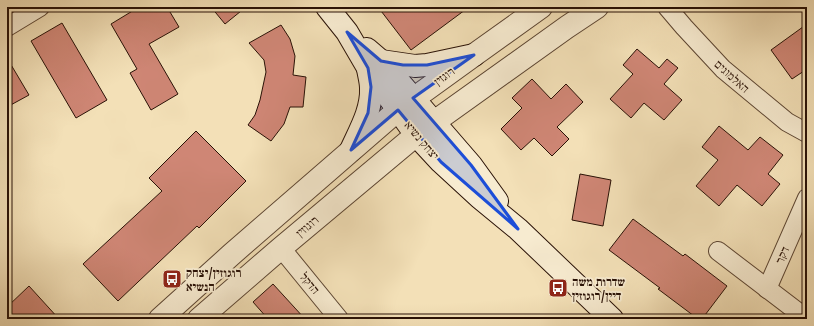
<svg xmlns="http://www.w3.org/2000/svg" width="814" height="326" font-family="'Libre Caslon Text','Frank Ruhl Libre',serif">
	<style>
		.building { fill: #cf8675; stroke: #291106 }
		.lines { fill: none; stroke-linecap: round; stroke-linejoin: round }
		.minor-casing { stroke: #5c4532; stroke-width: 20 }
		.tertiary-casing { stroke: #5c4532; stroke-width: 24 }
		.secondary-casing { stroke: #291106; stroke-width: 24 }
		.minor { stroke: #f7ebd0; stroke-width: 18 }
		.tertiary { stroke: #f7ebd0; stroke-width: 22 }
		.secondary { stroke: #f7ebd0; stroke-width: 22 }
		.marked { fill: #1d4ed8; fill-opacity: 0.2; stroke: #1d4ed8; stroke-width: 3; stroke-linejoin: round }
		.labels { text-anchor: middle; dominant-baseline: central; stroke-width: 3.5; stroke-linejoin: round; paint-order: stroke }
		.street-label { font-size: 12px; fill: #291106; stroke: #f7ebd0 }
		.poi-label { font-size: 12px; font-weight: bold; fill: #291106; stroke: #f7ebd0; text-anchor: start }
	</style>
	<rect width="100%" height="100%" fill="#f3e0b7"/>
	<filter id="stains"><feTurbulence type="fractalNoise" baseFrequency=".005" numOctaves="4"/><feColorMatrix values="0 0 0 0 .2 0 0 0 0 .09 0 0 0 0 .02 0 0 0 .5 -.17"/></filter>
	<radialGradient id="worn" r=".72"><stop offset=".6" stop-color="#630" stop-opacity="0"/><stop offset="1" stop-color="#630" stop-opacity=".3"/></radialGradient>
	<g class="building">
		<polygon points="139,7 167,7 179,27 149,44 178,94 151,110 130,73 137,69 111,24"/>
		<polygon points="211,7 246,7 225,24"/>
		<polygon points="378,7 469,7 411,50"/>
		<polygon points="62,23 107,100 76,118 31,41"/>
		<polygon points="807,24 807,69 792,79 771,50"/>
		<polygon points="281,25 290,39 295,56 293,75 306,77 303,107 290,107 284,124 271,141 248,125 255,115 260,100 266,72 264,60 249,43"/>
		<polygon points="637,49 659,68 667,59 678,68 664,84 682,100 664,120 644,103 631,118 610,99 633,74 623,65"/>
		<polygon points="7,58 29,95 7,107"/>
		<polygon points="532,79 551,99 566,84 583,102 557,127 569,139 552,156 534,138 521,150 501,129 522,108 512,98"/>
		<polygon points="719,126 748,150 760,137 783,155 768,174 780,184 762,206 737,185 719,206 696,186 718,160 702,147"/>
		<polygon points="196,131 246,181 199,228 197,226 118,301 83,264 162,191 149,178"/>
		<polygon points="580,174 611,180 603,226 572,220"/>
		<polygon points="633,219 683,256 685,254 727,286 702,319 698,319 658,289 660,288 609,250"/>
		<polygon points="273,284 305,319 268,319 253,302"/>
		<polygon points="29,286 59,319 7,319 7,307"/>
	</g>
	<g class="lines">
		<defs>
			<g id="minor">
				<polyline points="667,7 684,27 723,69 787,122 807,133"/>
				<polyline points="7,27 40,7"/>
				<polyline points="281,248 339,319"/>
				<polyline points="718,251 807,319"/>
				<polyline points="767,289 807,198"/>
			</g>
			<g id="tertiary">
				<polyline points="160,319 232,254 398,110 474,55 541,7"/>
				<polyline points="199,319 281,248 416,135 567,27 597,7"/>
			</g>
			<g id="secondary">
				<polyline points="327,7 347,32 368,68 416,135 441,162 479,197 518,229 612,319"/>
				<polyline points="367,49 381,61 471,165 497,201"/>
				<polyline points="381,61 415,66 427,65 474,55"/>
				<path d="M351,150C360,130 372,110 371,88C371,82 369,75 368,69"/>
			</g>
		</defs>
		<use href="#minor" class="minor-casing"/>
		<use href="#tertiary" class="tertiary-casing"/>
		<use href="#secondary" class="secondary-casing"/>
		<use href="#minor" class="minor"/>
		<use href="#tertiary" class="tertiary"/>
		<use href="#secondary" class="secondary"/>
	</g>
	<path class="marked" d="M347,32L381,61L403,65H427L474,55L413,98L471,165L518,229L441,162L398,110L351,150L368,113L371,87L368,68Z"/>
	<defs>
		<symbol id="bus-square" viewBox="-11 -11 22 22"><rect x="-9" y="-9" width="18" height="18" rx="4" fill="#8f2418" stroke="#f7ebd0"/><path d="M-5-6H5V4H4V6H2V4H-2V6H-4V4H-5ZM-3.5-4V0h7V-4ZM-3.5 1.2v1.5H-2V1.2ZM2 1.2v1.5H3.5V1.2Z" fill="#fff"/></symbol>
	</defs>
	<g fill-rule="evenodd">
		<use href="#bus-square" x="161" y="268" width="22" height="22"/>
		<use href="#bus-square" x="547" y="277" width="22" height="22"/>
	</g>
	<g class="labels">
		<g class="street-label">
			<text transform="translate(444 76) rotate(-36)">רוגזין</text>
			<text transform="translate(732 76) rotate(42)">האלמוגים</text>
			<text transform="translate(422 140) rotate(50)">יצחק נשיא</text>
			<text transform="translate(307 226) rotate(-40)">רוגוזין</text>
			<text transform="translate(782 255) rotate(-67)">דקר</text>
			<text transform="translate(310 283) rotate(51)">הדקל</text>
		</g>
		<g class="poi-label">
			<text x="186" y="272">רוגוזין/יצחק<tspan x="186" dy="14">הנשיא</tspan></text>
			<text x="572" y="281">שדרות משה<tspan x="572" dy="14">דיין/רוגוזין</tspan></text>
		</g>
	</g>
	<rect width="814" height="326" fill="none" stroke="#f3e0b7" stroke-width="24"/>
	<rect x="8" y="8" width="798" height="310" fill="none" stroke="#291106" stroke-width="2"/>
	<rect x="12" y="12" width="790" height="302" fill="none" stroke="#291106"/>
	<rect width="100%" height="100%" filter="url(#stains)"/>
	<rect width="100%" height="100%" fill="url(#worn)"/>
</svg>
